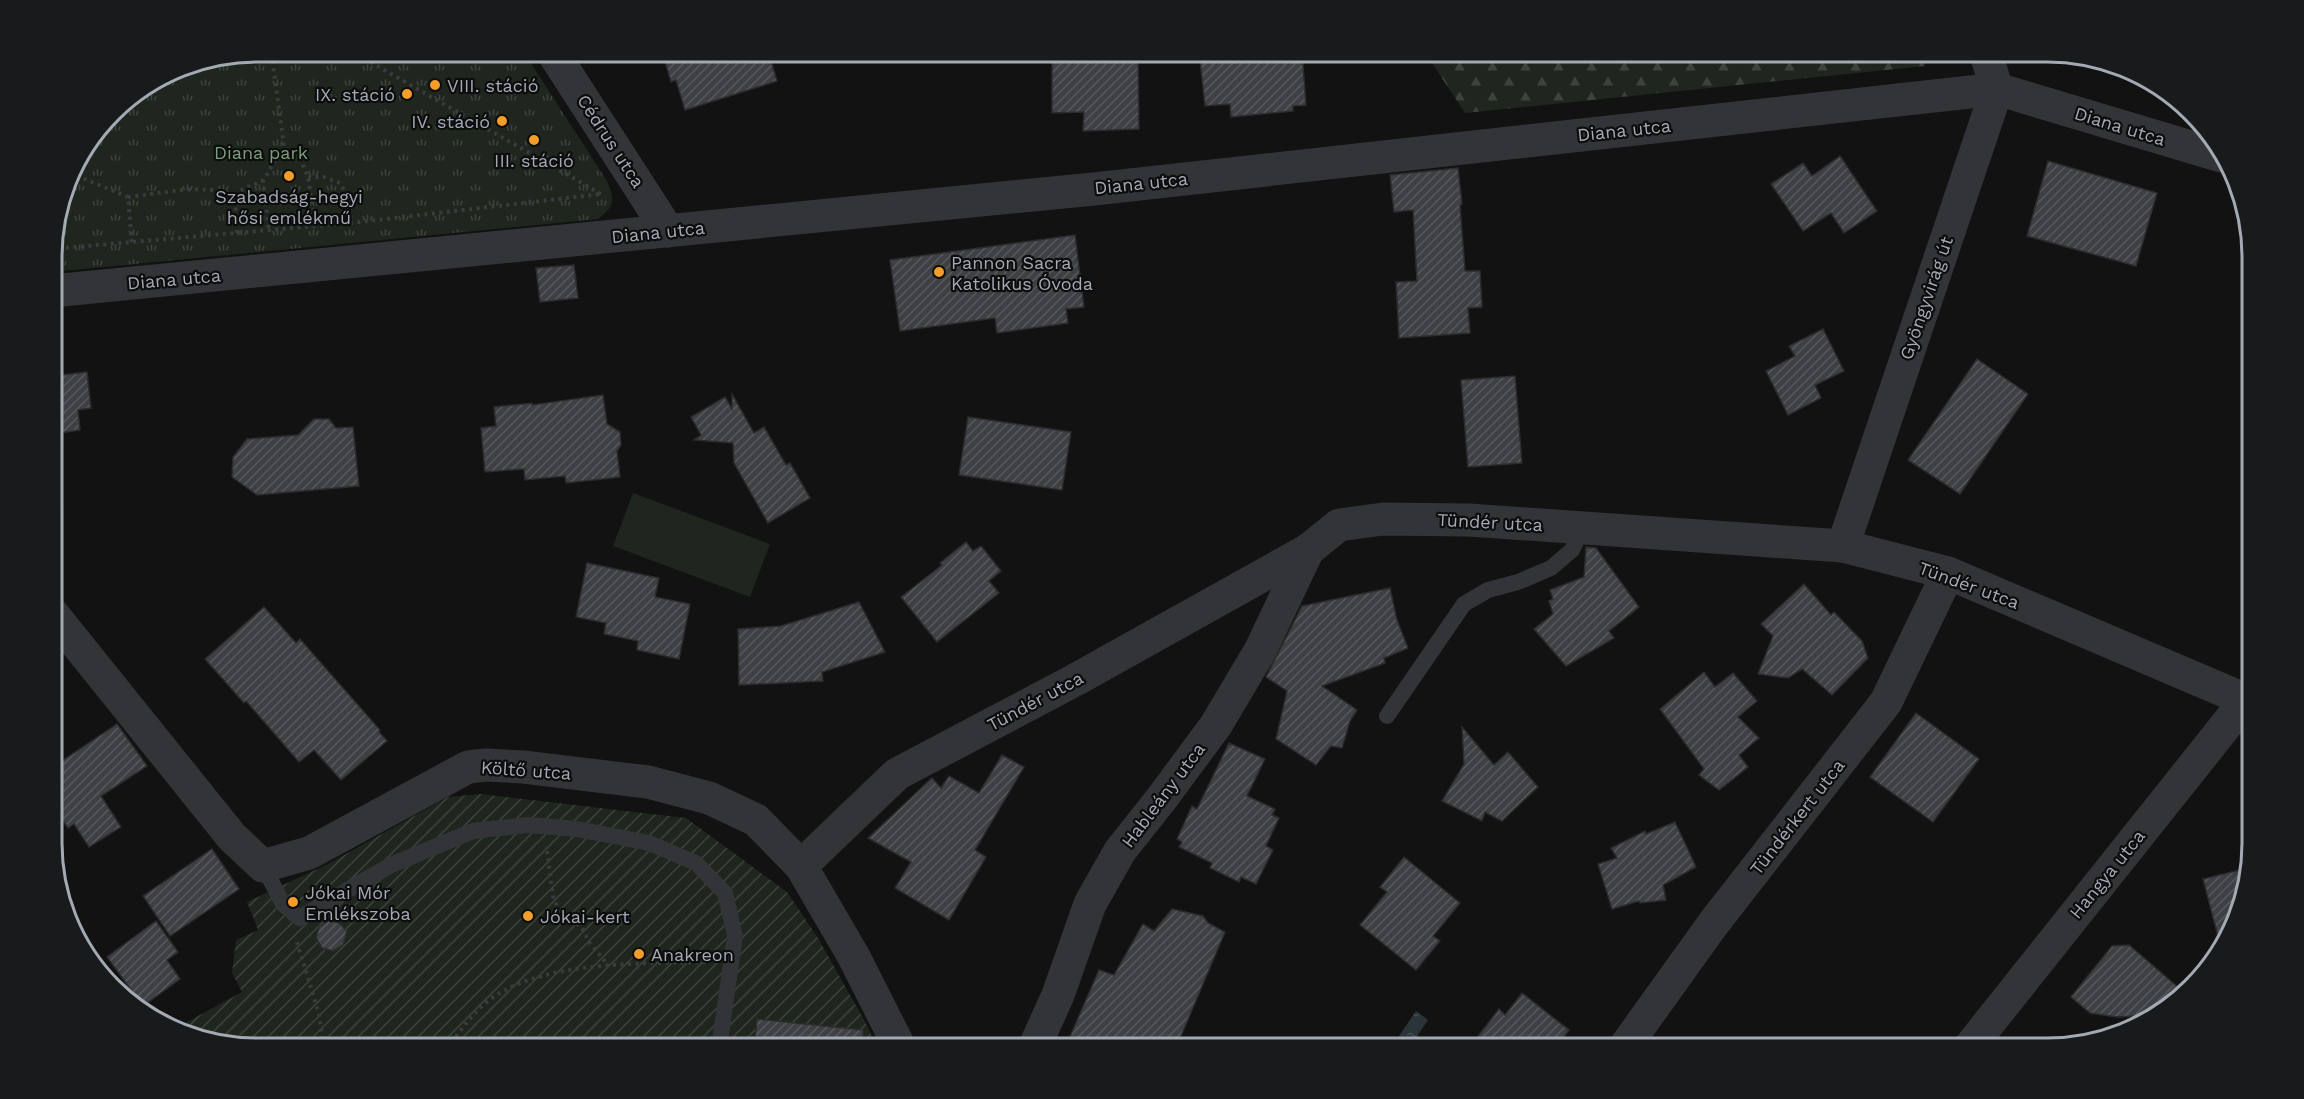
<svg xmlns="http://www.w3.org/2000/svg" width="2304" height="1099" font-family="'Work Sans',sans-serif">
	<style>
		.grass { fill: #1e261e }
		.forest { fill: url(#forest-firs) }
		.park { fill: url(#park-tufts) }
		.garden { fill: url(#garden-furrows) }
		.water { fill: url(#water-ripples) }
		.building { fill: url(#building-hatch); stroke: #2c2c2f; stroke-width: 1.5 }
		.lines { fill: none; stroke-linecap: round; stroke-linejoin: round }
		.path { stroke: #393b3f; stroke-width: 4; stroke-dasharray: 3 4.5; stroke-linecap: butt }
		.lane { stroke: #333438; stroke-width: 16 }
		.street { stroke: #333438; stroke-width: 33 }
		.poi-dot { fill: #f39d2a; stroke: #0d0d0e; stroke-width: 2 }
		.labels { text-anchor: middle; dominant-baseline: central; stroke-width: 4.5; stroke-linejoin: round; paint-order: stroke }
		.poi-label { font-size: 18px; fill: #a3aab4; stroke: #0d0d0e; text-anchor: start }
		.street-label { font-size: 18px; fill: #a3aab4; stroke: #0d0d0e }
		.park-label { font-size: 18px; fill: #7b9f79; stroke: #0d0d0e }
		.rim { fill: none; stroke: #a3aab4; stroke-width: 3 }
	</style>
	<defs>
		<pattern id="forest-firs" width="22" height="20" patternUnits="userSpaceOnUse" patternTransform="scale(1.5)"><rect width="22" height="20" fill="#1e261e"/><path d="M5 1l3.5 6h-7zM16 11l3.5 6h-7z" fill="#3c433c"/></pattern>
		<pattern id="park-tufts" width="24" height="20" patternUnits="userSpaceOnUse" patternTransform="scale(1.5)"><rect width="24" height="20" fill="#1e261e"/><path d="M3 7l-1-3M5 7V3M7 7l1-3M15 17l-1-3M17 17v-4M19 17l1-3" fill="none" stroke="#3c433c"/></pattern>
		<pattern id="garden-furrows" width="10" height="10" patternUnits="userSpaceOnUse" patternTransform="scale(1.5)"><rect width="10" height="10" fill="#1e261e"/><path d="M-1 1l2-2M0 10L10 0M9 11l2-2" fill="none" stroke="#3c433c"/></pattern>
		<pattern id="water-ripples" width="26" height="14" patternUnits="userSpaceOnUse" patternTransform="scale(1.5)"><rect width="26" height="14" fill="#2a3439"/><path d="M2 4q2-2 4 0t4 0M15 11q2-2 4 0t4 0" fill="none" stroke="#464f53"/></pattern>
		<pattern id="building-hatch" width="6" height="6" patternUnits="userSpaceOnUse" patternTransform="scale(1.5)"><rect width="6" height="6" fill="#3e4043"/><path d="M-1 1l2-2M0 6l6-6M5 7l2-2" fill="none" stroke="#57595c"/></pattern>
	</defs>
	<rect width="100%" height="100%" fill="#121213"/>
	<polygon class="grass" points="633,493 770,544 750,597 613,546"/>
	<polygon class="forest" points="1424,51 1927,51 1925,66 1465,113"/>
	<path class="park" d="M257,51H523L607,181C615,200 615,206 598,219L52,272L51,243L72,165L121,102L178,67Z"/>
	<polygon class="garden" points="480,794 686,818 787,892 818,938 869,1029 876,1048 257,1048 178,1032 174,1029 242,992 232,973 236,940 258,930 247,902 328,864 448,797"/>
	<polygon class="water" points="1416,1011 1428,1020 1409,1048 1391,1048"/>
	<g class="building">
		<polygon points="662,51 768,51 777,81 685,110 676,80 671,82"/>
		<polygon points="1052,51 1138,51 1139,129 1083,131 1084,112 1052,113"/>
		<polygon points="1199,51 1302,51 1306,105 1293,106 1293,111 1231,117 1230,104 1205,106"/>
		<polygon points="1840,156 1877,211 1844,233 1831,213 1803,231 1771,184 1803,163 1812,176"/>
		<polygon points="2048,161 2157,193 2136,266 2027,236"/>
		<polygon points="1458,168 1462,204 1460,205 1465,271 1480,271 1482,307 1468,308 1470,333 1399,338 1396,282 1417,281 1413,210 1394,212 1390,175"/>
		<polygon points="1075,235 1084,307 1066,309 1068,323 997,333 995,318 900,331 890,260"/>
		<polygon points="574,265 578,298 540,302 536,268"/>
		<polygon points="1823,329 1844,371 1815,385 1821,398 1788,415 1766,371 1795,356 1789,346"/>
		<polygon points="1977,359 2028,394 1960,494 1908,460"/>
		<polygon points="87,372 91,408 78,410 80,430 52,434 52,376"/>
		<polygon points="1515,376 1522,463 1468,467 1461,380"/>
		<polygon points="732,394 754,433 764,427 786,465 790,463 810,498 768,523 734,463 733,443 694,440 701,435 691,417 725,397 732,409"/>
		<polygon points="603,395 607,424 620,432 621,445 617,451 620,477 566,483 565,476 525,480 524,469 485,472 481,428 496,426 494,407 532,403 532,405"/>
		<polygon points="968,417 1071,432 1062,490 959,475"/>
		<polygon points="314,419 329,419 336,428 353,427 359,486 257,495 232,477 233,457 247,439 298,435"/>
		<polygon points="966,542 973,551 981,546 1001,571 989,581 999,593 937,642 901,597 942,565 940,563"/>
		<polygon points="1586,547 1596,548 1639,607 1609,631 1614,638 1566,666 1534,629 1553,614 1549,601 1553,599 1550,590 1584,577"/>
		<polygon points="587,563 659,578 655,597 690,604 679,659 637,650 638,641 604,634 606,623 576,617"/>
		<polygon points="1804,584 1831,615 1834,612 1862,641 1868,658 1832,695 1802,669 1788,678 1758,674 1773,636 1761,624"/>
		<polygon points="1390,588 1397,620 1408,648 1384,658 1385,663 1322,686 1357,710 1350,721 1342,748 1331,746 1316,765 1276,739 1287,691 1266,677 1302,606"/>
		<polygon points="859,602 885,652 822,672 823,681 739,685 738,629 781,626"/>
		<polygon points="264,607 296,643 300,639 380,730 379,732 387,741 341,780 314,750 299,762 246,701 244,703 205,659"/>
		<polygon points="1704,672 1715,687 1733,673 1757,701 1738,717 1759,738 1739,755 1748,767 1719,790 1699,775 1704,769 1660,709"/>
		<polygon points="1916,713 1979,759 1933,822 1870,777"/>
		<polygon points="117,724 147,766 101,796 121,827 89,847 74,824 68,828 53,806 53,767"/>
		<polygon points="1462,727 1494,765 1508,752 1538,787 1502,821 1485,812 1482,821 1442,801 1464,764"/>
		<polygon points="1229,743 1265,759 1247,796 1275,809 1272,815 1279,818 1266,846 1273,850 1256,884 1241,877 1239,882 1210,868 1212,863 1179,847 1182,842 1177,839 1192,806 1197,809"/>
		<polygon points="1002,755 1024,767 975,850 986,857 949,920 895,888 911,862 868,838 932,778 941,788 949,776 979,793"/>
		<polygon points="1675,822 1696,867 1663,885 1666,900 1640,903 1639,901 1612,909 1598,864 1617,858 1611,848 1645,831 1646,834"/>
		<polygon points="212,849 239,889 170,936 143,896"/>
		<polygon points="1404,857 1460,903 1433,936 1440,941 1416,970 1360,925 1387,892 1380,887"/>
		<polygon points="2248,868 2237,921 2221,948 2203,879"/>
		<polygon points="1172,909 1203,916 1208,923 1225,932 1176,1048 1065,1048 1099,970 1114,975 1143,924 1154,931"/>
		<polygon points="329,920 339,923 347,931 343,945 333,951 322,948 316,938 319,927"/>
		<polygon points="156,921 178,952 167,960 180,979 143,1006 107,957"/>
		<polygon points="2129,945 2179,988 2162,1008 2138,1016 2117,1017 2090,1013 2071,997 2112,946"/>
		<polygon points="1522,993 1569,1030 1556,1048 1469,1048 1499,1009 1505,1015"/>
		<polygon points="757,1019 863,1030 862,1048 754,1048"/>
	</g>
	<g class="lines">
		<g class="path">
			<polyline points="351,51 601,194"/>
			<polyline points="110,116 181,66"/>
			<polyline points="285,153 300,159 308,177 315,225"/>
			<polyline points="70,173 128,197 132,243"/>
			<polyline points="308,177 324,177 340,183 349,199 351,223"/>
			<polyline points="263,180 269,230"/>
			<path d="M128,197C157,194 209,182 235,196"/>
			<path d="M237,233L235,196C243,185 257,186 264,179C273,167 270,162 285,153L271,51"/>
			<polyline points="51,249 351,223 601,194"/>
			<polyline points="547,851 553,896 558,908 582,928 589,942 609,966"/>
			<polyline points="297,942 319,1014 324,1048"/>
			<path d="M452,1048L449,1045C460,1032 470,1017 482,1006C534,959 642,964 709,962"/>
		</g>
		<g class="lane">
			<polyline points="1387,716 1464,604 1488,590 1518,582 1551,568 1572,550 1583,527"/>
			<polyline points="263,866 283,904 299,918 391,865 473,831 528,825 577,829 649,843 696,863 725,893 735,936 719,1048"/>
		</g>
		<g class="street">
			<polyline points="552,51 668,231"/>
			<polyline points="52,291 1094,189 1997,89 2221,156"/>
			<polyline points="1843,546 1997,89 1985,51"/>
			<polyline points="52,613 232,837 263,866 309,853 468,767 486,765 523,767 648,782 709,798 756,820 801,866 854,957 900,1048"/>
			<polyline points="801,866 897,774 1075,680 1308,550 1339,525 1383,519 1469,520 1843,546 1948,573 2253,703"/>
			<polyline points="1034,1048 1058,995 1090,904 1120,851 1162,798 1216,725 1260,651 1308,550"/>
			<polyline points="1624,1048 1713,924 1886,702 1948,573"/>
			<polyline points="1969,1048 2246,700"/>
		</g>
	</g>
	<g class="poi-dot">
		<circle cx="435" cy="85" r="6"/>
		<circle cx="407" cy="94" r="6"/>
		<circle cx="502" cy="121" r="6"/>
		<circle cx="534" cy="140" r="6"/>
		<circle cx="289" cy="176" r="6"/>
		<circle cx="939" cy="272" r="6"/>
		<circle cx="293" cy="902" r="6"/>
		<circle cx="528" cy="916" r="6"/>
		<circle cx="639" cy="954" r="6"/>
	</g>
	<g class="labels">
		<g class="poi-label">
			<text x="447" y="85">VIII. stáció</text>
			<text x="395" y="94" text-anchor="end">IX. stáció</text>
			<text x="490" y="121" text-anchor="end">IV. stáció</text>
			<text x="534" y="160" text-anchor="middle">III. stáció</text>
			<text x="289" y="196" text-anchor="middle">Szabadság-hegyi<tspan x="289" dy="21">hősi emlékmű</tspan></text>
			<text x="951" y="262">Pannon Sacra<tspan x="951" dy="21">Katolikus Óvoda</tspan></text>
			<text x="305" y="892">Jókai Mór<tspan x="305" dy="21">Emlékszoba</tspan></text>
			<text x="540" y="916">Jókai-kert</text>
			<text x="651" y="954">Anakreon</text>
		</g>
		<g class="street-label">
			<text transform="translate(2120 126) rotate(17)">Diana utca</text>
			<text transform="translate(1624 130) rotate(-6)">Diana utca</text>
			<text transform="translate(611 141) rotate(57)">Cédrus utca</text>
			<text transform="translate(1141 183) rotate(-6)">Diana utca</text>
			<text transform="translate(658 232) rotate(-6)">Diana utca</text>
			<text transform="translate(174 279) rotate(-5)">Diana utca</text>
			<text transform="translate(1926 298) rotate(-71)">Gyöngyvirág út</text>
			<text transform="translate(1490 522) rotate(3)">Tündér utca</text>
			<text transform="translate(1969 585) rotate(20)">Tündér utca</text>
			<text transform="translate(1035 701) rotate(-28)">Tündér utca</text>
			<text transform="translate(526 770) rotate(4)">Költő utca</text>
			<text transform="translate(1163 795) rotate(-53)">Hableány utca</text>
			<text transform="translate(1797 817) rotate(-52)">Tündérkert utca</text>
			<text transform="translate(2107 874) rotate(-51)">Hangya utca</text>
		</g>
		<g class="park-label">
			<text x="261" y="152">Diana park</text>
		</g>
	</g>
	<path d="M0 0H2304V1099H0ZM257 62H2047A195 195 0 0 1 2242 257V843A195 195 0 0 1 2047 1038H257A195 195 0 0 1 62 843V257A195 195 0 0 1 257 62Z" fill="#191a1b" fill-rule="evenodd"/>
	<path class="rim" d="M257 62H2047A195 195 0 0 1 2242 257V843A195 195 0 0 1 2047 1038H257A195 195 0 0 1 62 843V257A195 195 0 0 1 257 62Z"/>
</svg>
